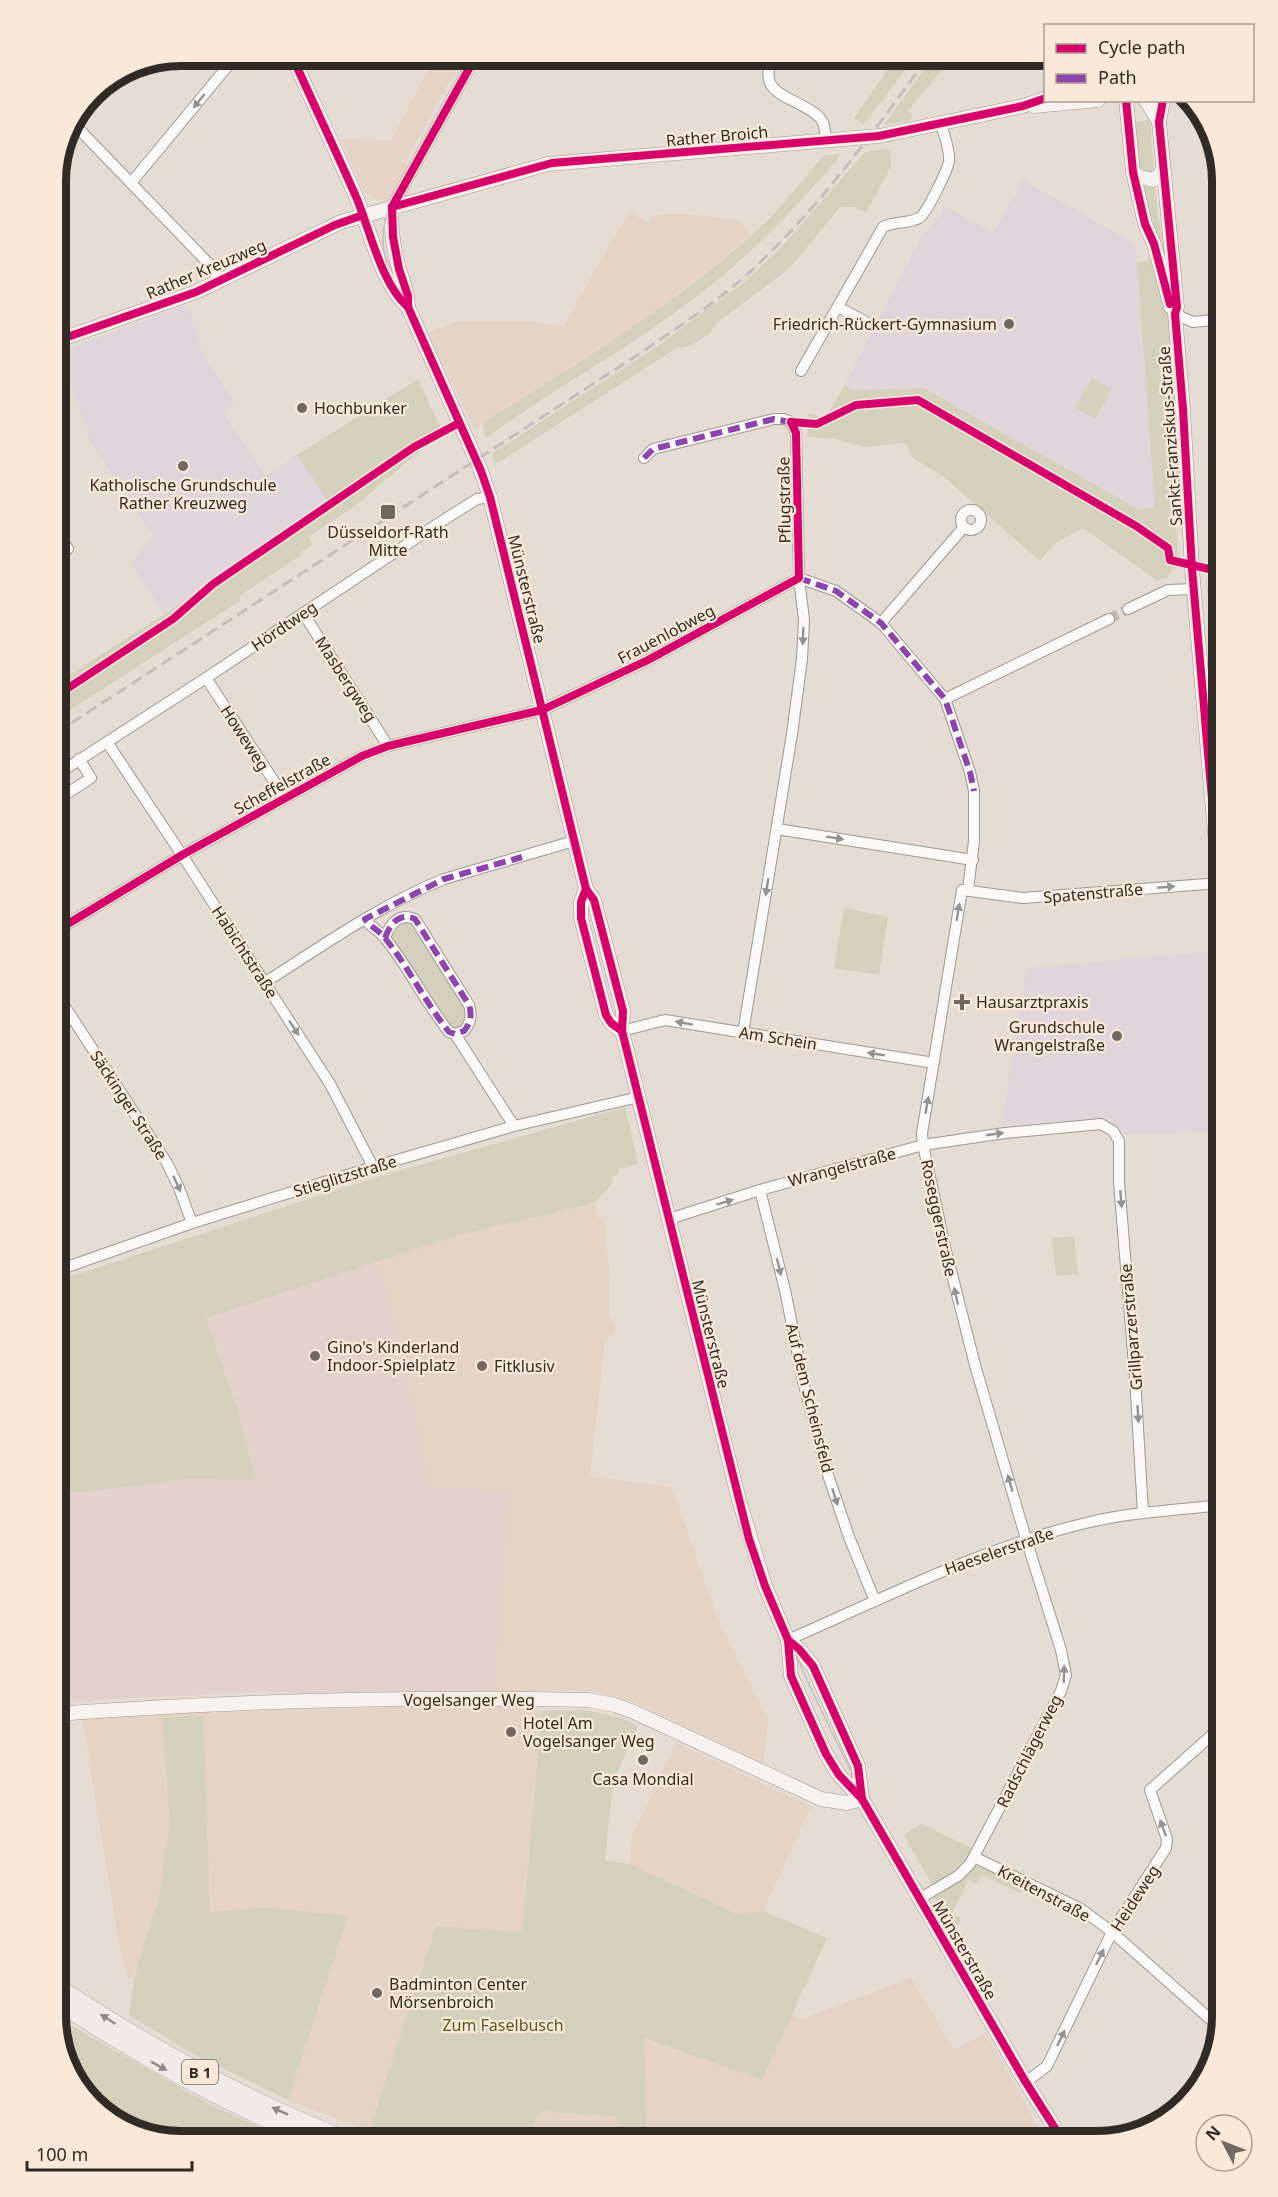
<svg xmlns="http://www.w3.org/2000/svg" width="1278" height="2197" font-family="'Noto Sans',sans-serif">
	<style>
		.built { fill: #e5d4c5 }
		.industrial { fill: #e3d1cd }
		.education { fill: #e1d5dc }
		.green { fill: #d3d1bb }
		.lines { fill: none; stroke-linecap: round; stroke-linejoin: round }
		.street-tunnel { stroke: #c1b9b1; stroke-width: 10; stroke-dasharray: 10 5; stroke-linecap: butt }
		.street-casing { stroke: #9f9892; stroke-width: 12 }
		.secondary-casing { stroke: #9f9892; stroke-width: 15 }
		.primary-casing { stroke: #bbaca4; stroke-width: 16 }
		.street { stroke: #fbfaf9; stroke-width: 10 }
		.secondary { stroke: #f6f2f0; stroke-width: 14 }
		.primary { stroke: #f2eae7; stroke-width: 15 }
		.tram { stroke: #c2bfbd; stroke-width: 1.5 }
		.rail { stroke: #c2bfbd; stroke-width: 3; stroke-dasharray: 12 6; stroke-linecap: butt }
		.quiet { stroke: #8e44ad; stroke-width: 6; stroke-dasharray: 12 6; stroke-linecap: butt }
		.cycleway-casing { stroke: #fae9d9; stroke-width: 11 }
		.cycleway { stroke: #d6006c; stroke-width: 8 }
		.oneway { fill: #96928f }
		.oneway2 { fill: #928a86 }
		.poi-dot { fill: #706962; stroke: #fae9d9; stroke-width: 2 }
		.labels { text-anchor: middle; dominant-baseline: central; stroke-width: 4.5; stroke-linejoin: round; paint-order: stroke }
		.shield { fill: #fae9d9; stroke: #6d645b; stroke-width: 1.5 }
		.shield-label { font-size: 15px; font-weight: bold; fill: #312b25 }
		.street-label { font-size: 16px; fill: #312b25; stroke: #fae9d9 }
		.poi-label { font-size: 16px; fill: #312b25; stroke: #fae9d9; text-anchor: start }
		.park-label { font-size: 16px; fill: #585a1c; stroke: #fae9d9 }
		.rim { fill: none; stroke: #312b25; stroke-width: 8 }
	</style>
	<rect width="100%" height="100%" fill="#e5dcd4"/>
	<g class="built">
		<polygon points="436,56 472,56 460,78 453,75 404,164 410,168 392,201 375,199 364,192 341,139 391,140"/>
		<polygon points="630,212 649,224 653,216 664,214 688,214 739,220 751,234 711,269 635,326 474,429 428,333 457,321 531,321 563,327 598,264"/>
		<polygon points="594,1203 598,1219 603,1218 606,1230 605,1245 610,1269 609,1312 615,1330 614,1334 605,1339 590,1476 672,1487 716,1615 768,1721 763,1763 629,1700 592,1691 551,1690 494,1694 510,1491 430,1487 395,1321 377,1261 456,1236"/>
		<polygon points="528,1704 542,1711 522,1934 436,1926 369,2131 288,2100 348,1917 229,1910 158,1917 133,1977 128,1978 119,1945 82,1716"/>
		<polygon points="676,1743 811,1807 763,1911 739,1915 630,1864 632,1836"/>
		<polygon points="911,1978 954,2050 986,2033 1046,2141 529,2141 540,2111 616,2117 644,2038 762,2080 791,2015 802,2019"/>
		<polygon points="1176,2108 1152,2129 1120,2136 1138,2123"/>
	</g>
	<polygon class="industrial" points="377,1261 395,1321 430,1487 510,1491 494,1694 267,1692 111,1699 56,1704 56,1495 192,1479 255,1479 237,1407 206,1318"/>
	<g class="education">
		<polygon points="1023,180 1135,244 1156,507 1138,509 925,388 851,390 845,385 920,239 935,223 945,206 993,233"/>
		<polygon points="185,305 190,313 206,359 235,403 223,412 266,476 297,455 330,504 164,613 131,564 153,536 91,442 60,352"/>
		<polygon points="1212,951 1222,1104 1222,1132 1123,1135 1110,1118 1004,1125 1003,1117 1027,968"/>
	</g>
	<g class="green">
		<polygon points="897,56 916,56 864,124 854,118"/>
		<polygon points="934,56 953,56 908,111 913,116 910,121 884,125"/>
		<polygon points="965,56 1028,56 1028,58 974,69 969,61 961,67 959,66"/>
		<polygon points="1150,120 1154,172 1146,172 1139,167 1133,122"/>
		<polygon points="890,149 891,166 866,213 854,207 840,207 790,268 719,321 709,334 692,345 675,349 496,464 492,456 494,452 658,346 744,282 778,251 865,152"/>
		<path d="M840,154L837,160C792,212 748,258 693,299C627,350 552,389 485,439L483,423C581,361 682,301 767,221C788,200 805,177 824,155Z"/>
		<polygon points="1140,181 1155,183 1158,217 1168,260 1166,262"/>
		<polygon points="1152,254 1173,323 1182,471 1180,514 1175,514 1179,562 1167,577 1158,581 1083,528 1054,544 1040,561 943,476 914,459 905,443 865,447 836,439 807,437 809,413 825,419 845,385 851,390 924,388 1138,509 1155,507 1137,262 1145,262"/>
		<polygon points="1092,378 1112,389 1095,419 1075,408"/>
		<polygon points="418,379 440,427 330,504 297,455"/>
		<polygon points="418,448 420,451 355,506 308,537 313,544 301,552 300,556 239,596 241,600 56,719 56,684 211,584 217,584"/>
		<polygon points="1222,578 1222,782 1207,588"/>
		<polygon points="844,908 888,917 879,975 834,968"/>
		<path d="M400,922L411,923L459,997C465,1008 470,1018 460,1028L450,1027L391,937L392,932Z"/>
		<polygon points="625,1107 638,1164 619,1169 619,1174 612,1177 613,1183 594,1203 456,1236 206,1318 237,1407 256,1480 192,1479 56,1495 67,1643 56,1631 56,1281 377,1177"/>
		<polygon points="1074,1236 1078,1274 1056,1276 1052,1238"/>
		<polygon points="585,1710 619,1717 638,1726 613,1782 605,1861 630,1864 739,1915 763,1911 827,1938 762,2080 644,2038 646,2128 618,2131 616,2117 540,2111 529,2141 397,2141 369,2131 436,1926 522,1933 542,1711"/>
		<path d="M203,1715L210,1912L264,1907L348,1916L288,2100L190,2052L129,2015C131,2000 133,1983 137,1968C148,1928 166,1892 164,1849L167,1848L170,1825L162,1718Z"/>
		<polygon points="921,1824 976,1850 968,1863 936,1884 931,1883 904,1835"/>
		<polygon points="976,1863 1023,1885 1020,1893 982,1875 977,1884 968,1880 952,1914 961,1918 959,1924 952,1928 933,1895"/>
		<polygon points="56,2017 213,2106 291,2141 173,2141 111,2121 68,2071"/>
	</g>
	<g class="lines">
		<polyline class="street-tunnel" points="1109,619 1128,609"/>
		<defs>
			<g id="street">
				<path d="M774,56C752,98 800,96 820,118C825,123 825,133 826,140"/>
				<polyline points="72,122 212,267 219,281"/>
				<polyline points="131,183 236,56"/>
				<polyline points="392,207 476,56"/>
				<polyline points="838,307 870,324"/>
				<polyline points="1175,314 1193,322 1222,319"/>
				<path d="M801,371L883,227C894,221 908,224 919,218C926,215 948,169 949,161C950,149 944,135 941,124"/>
				<polyline points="644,458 653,449 774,419 784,419 791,422 796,433 799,578 804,620 802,659 792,734 743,1033"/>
				<circle cx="971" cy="520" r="10"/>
				<polyline points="56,534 57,533 68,549"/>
				<polyline points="799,578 836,591 881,623 945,699 970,772 974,791 974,841 968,890"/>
				<polyline points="1128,609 1168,590 1194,589"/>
				<polyline points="303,613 388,746"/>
				<polyline points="881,623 964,527"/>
				<polyline points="206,678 285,798"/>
				<polyline points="945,699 1109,619"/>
				<polyline points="107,742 182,855 330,1084 373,1167"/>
				<polyline points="56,775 206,678 439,523 477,499 490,497"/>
				<polyline points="56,777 66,794 91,778 79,759"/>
				<polyline points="777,829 973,860"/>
				<path d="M365,919C370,927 379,930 385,938C409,968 425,1002 449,1032L455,1034L464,1031C471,1023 472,1014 469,1005L415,919C399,912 390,924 385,938"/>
				<polyline points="56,931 182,855 362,756 388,746 542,710 648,660 799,578"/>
				<path d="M264,983C322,946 380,905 444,879L574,841"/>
				<polyline points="56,993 167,1163 179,1188 192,1223"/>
				<polyline points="622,1031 665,1020 934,1063"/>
				<polyline points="455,1034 514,1126"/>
				<polyline points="760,1190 785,1290 803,1381 827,1472 849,1537 875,1601"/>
				<polyline points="669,1219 760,1190 923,1145 1005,1133 1101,1124 1113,1131 1119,1141 1119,1182 1135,1377 1143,1513"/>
				<polyline points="56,1271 192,1223 373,1167 514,1126 639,1097"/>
				<path d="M788,1640C886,1597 981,1548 1086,1523C1131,1512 1177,1510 1222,1505"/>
				<polyline points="974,1857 1081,1909 1112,1932 1219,2027"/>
				<polyline points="919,1899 958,1876 970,1864 1061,1691 1066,1675 1061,1650 1026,1539 975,1365 946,1251 923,1145 922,1133 962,890 1023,898 1220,883"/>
				<polyline points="1026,2082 1047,2066 1112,1932 1166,1848 1167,1839 1150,1790 1222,1726"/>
			</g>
			<g id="secondary">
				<path d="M292,56C313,103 336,151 357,199C370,231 382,285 408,307"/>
				<polyline points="1126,100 1133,172 1145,224 1154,244 1171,307"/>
				<polyline points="1146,100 1159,122"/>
				<polyline points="1163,100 1159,122 1177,307 1175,314 1183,409 1192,569 1222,914"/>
				<polyline points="1034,106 1098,100"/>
				<polyline points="1133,172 1140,177 1153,180 1160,175 1163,169"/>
				<path d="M392,207C390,228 394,250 399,269C403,282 408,293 408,307L481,471L490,497L586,889L594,900L623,1011L622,1031L739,1500L765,1586L788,1640L791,1676L826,1754L839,1775L862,1799L1025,2081L1063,2141"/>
				<polyline points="56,341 196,292 341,222 548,164 879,136 1023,106 1046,98"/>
				<polyline points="586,889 581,902 581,918 606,1015 611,1023 622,1031"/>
				<polyline points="788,1640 799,1649 813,1666 858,1766 862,1799"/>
				<path d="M56,1714C232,1701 411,1696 588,1700L615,1705L634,1712L821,1799L847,1803L862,1799"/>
			</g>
			<g id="primary">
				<path d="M56,1985C150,2046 247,2101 353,2141"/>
				<path d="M56,2002C138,2056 224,2104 315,2141"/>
			</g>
		</defs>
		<use href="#street" class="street-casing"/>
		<use href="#secondary" class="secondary-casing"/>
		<use href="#primary" class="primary-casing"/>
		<use href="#street" class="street"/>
		<use href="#secondary" class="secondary"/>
		<use href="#primary" class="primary"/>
		<g class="tram">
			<path d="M401,197C388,232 401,271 412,305"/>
			<path d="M469,449L390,273C380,249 381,226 391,203L473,56"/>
			<path d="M480,462L498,514L742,1502C770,1609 819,1709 869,1806L1062,2141"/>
		</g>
		<path class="rail" d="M56,733L636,356C675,329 716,303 751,271C820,207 874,131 929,56"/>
		<g class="quiet">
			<polyline points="644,458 653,449 774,419 795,423"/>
			<polyline points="799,578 836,591 881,623 945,699 970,772 974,791"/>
			<path d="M385,938C390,924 399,912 415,919L469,1005C472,1014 471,1023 464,1031L455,1034L449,1032C425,1002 409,968 385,938C379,930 370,927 365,919L444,879L522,857"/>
		</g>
		<defs>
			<g id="cycleway">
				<path d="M292,56C313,103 336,151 357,199C370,231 382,285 408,307"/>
				<polyline points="476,56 392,207 393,237 399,269 408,296 408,307 481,471 490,497 586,889 594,900 623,1011 622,1031 749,1539 765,1586 788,1640 791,1676 826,1754 839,1775 862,1799 1025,2081 1063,2141"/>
				<polyline points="1126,100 1133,172 1145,224 1154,244 1170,304"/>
				<polyline points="1163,100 1159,122 1177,307 1175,314 1183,409 1192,569 1222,914"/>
				<polyline points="392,207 552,163 879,136 1023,106 1046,98"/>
				<polyline points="56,341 196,292 335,225 363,215"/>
				<polyline points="791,422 817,424 856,405 918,400 1136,526 1168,548 1170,560 1222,572"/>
				<polyline points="56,696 173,619 213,584 414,447 459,423"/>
				<polyline points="586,889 581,902 581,918 606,1015 611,1023 622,1031"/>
				<polyline points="56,931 182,855 362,756 388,746 542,710 648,660 799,578 796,433 791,422"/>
				<polyline points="788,1640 799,1649 813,1666 858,1766 862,1799"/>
			</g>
		</defs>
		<use href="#cycleway" class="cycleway-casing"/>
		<use href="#cycleway" class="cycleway"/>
	</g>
	<defs><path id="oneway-solid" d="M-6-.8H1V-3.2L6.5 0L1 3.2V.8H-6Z" transform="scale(1.5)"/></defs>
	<g class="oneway">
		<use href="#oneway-solid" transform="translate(199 101) rotate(129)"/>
		<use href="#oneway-solid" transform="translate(803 636) rotate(92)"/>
		<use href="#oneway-solid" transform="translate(835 838) rotate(9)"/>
		<use href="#oneway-solid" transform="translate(767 887) rotate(99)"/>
		<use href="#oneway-solid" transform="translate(1166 887) rotate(-5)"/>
		<use href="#oneway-solid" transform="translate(958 912) rotate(-81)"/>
		<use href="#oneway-solid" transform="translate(684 1023) rotate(-170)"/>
		<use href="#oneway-solid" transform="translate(294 1028) rotate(57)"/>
		<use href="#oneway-solid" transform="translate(876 1054) rotate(-171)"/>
		<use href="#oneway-solid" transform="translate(927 1105) rotate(-80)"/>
		<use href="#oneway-solid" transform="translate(995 1134) rotate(-8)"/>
		<use href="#oneway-solid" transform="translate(177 1184) rotate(65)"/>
		<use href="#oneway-solid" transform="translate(1121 1199) rotate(85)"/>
		<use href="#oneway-solid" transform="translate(725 1202) rotate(-17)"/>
		<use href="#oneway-solid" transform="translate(779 1267) rotate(76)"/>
		<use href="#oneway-solid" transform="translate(956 1296) rotate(-103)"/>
		<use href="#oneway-solid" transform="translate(1138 1414) rotate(87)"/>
		<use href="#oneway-solid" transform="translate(1010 1483) rotate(-106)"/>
		<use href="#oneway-solid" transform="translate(835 1497) rotate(72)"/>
		<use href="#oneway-solid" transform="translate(1064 1674) rotate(-88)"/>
		<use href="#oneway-solid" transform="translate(1163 1828) rotate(-110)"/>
		<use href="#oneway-solid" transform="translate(1100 1957) rotate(-64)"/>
		<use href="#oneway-solid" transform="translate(1061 2038) rotate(-64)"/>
	</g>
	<g class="oneway2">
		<use href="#oneway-solid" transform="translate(108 2019) rotate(-147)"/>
		<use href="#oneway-solid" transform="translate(159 2066) rotate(29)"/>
		<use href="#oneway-solid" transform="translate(280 2111) rotate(-156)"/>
	</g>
	<g class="poi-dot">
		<circle cx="1009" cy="324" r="6"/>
		<circle cx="302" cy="408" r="6"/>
		<circle cx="183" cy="466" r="6"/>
		<rect x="380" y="504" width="16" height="16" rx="3"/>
		<path d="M959 993h6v6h6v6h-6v6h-6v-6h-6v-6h6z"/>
		<circle cx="1117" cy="1036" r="6"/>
		<circle cx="315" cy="1356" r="6"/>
		<circle cx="482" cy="1366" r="6"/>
		<circle cx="511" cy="1732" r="6"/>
		<circle cx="643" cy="1760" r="6"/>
		<circle cx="377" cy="1993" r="6"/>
	</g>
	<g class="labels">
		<rect class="shield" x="182" y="2060" width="36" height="24" rx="4.5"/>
		<g class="shield-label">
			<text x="200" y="2072">B 1</text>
		</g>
		<g class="street-label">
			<text transform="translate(717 136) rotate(-5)">Rather Broich</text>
			<text transform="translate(206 269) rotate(-23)">Rather Kreuzweg</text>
			<text transform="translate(1170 436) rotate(-94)">Sankt-Franziskus-Straße</text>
			<text transform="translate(784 500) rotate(-91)">Pflugstraße</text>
			<text transform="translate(527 589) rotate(76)">Münsterstraße</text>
			<text transform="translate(284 626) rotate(-34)">Hördtweg</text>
			<text transform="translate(666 634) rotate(-28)">Frauenlobweg</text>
			<text transform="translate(346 679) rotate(57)">Masbergweg</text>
			<text transform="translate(245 738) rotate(57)">Howeweg</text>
			<text transform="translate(282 784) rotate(-29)">Scheffelstraße</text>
			<text transform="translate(1093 893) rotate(-5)">Spatenstraße</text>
			<text transform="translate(245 952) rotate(57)">Habichtstraße</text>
			<text transform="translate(778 1038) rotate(9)">Am Schein</text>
			<text transform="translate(129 1105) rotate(57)">Säckinger Straße</text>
			<text transform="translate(842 1167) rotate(-15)">Wrangelstraße</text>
			<text transform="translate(345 1176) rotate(-17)">Stieglitzstraße</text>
			<text transform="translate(939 1218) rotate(78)">Roseggerstraße</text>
			<text transform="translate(1131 1327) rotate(-95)">Grillparzerstraße</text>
			<text transform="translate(711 1334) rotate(76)">Münsterstraße</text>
			<text transform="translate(810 1398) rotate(76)">Auf dem Scheinsfeld</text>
			<text transform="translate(999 1551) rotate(-19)">Haeselerstraße</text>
			<text x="469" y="1700">Vogelsanger Weg</text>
			<text transform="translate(1029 1751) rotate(-63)">Radschlägerweg</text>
			<text transform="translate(1044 1893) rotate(28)">Kreitenstraße</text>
			<text transform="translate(1135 1898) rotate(-57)">Heideweg</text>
			<text transform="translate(965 1950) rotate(60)">Münsterstraße</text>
		</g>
		<g class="poi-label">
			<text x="997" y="324" text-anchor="end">Friedrich-Rückert-Gymnasium</text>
			<text x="314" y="408">Hochbunker</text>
			<text x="183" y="485" text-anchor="middle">Katholische Grundschule<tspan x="183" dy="18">Rather Kreuzweg</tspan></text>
			<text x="388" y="532" text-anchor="middle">Düsseldorf-Rath<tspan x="388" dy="18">Mitte</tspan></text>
			<text x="976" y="1002">Hausarztpraxis</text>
			<text x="1105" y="1027" text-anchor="end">Grundschule<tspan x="1105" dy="18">Wrangelstraße</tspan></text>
			<text x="327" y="1347">Gino's Kinderland<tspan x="327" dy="18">Indoor-Spielplatz</tspan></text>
			<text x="494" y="1366">Fitklusiv</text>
			<text x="523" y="1723">Hotel Am<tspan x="523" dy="18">Vogelsanger Weg</tspan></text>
			<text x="643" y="1779" text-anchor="middle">Casa Mondial</text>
			<text x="389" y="1984">Badminton Center<tspan x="389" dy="18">Mörsenbroich</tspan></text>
		</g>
		<g class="park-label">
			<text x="503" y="2025">Zum Faselbusch</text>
		</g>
	</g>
	<path d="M0 0H1278V2197H0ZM181 66H1097A115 115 0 0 1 1212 181V2016A115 115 0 0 1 1097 2131H181A115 115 0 0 1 66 2016V181A115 115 0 0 1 181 66Z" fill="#fae9d9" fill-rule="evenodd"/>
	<path class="rim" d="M181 66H1097A115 115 0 0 1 1212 181V2016A115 115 0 0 1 1097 2131H181A115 115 0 0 1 66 2016V181A115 115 0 0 1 181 66Z"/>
	<rect x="1044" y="24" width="210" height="78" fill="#fae9d9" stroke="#aa9d91" stroke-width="1.5"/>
	<rect x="1056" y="44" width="30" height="9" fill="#d6006c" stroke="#aa9d91" stroke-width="1.5"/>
	<text x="1098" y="54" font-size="18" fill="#312b25">Cycle path</text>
	<rect x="1056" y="74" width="30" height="9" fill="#8e44ad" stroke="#aa9d91" stroke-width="1.5"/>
	<text x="1098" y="84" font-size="18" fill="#312b25">Path</text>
	<g transform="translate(1224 2143) rotate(312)"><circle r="28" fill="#fae9d9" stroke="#aa9d91" stroke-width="1.5"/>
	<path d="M0-4.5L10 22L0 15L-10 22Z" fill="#706962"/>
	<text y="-9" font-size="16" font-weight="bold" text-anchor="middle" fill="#312b25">N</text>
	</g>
	<path d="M27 2161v9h165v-9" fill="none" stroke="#312b25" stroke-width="3"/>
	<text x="36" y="2161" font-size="18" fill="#312b25" stroke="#fae9d9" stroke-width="4.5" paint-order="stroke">100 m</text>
</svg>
